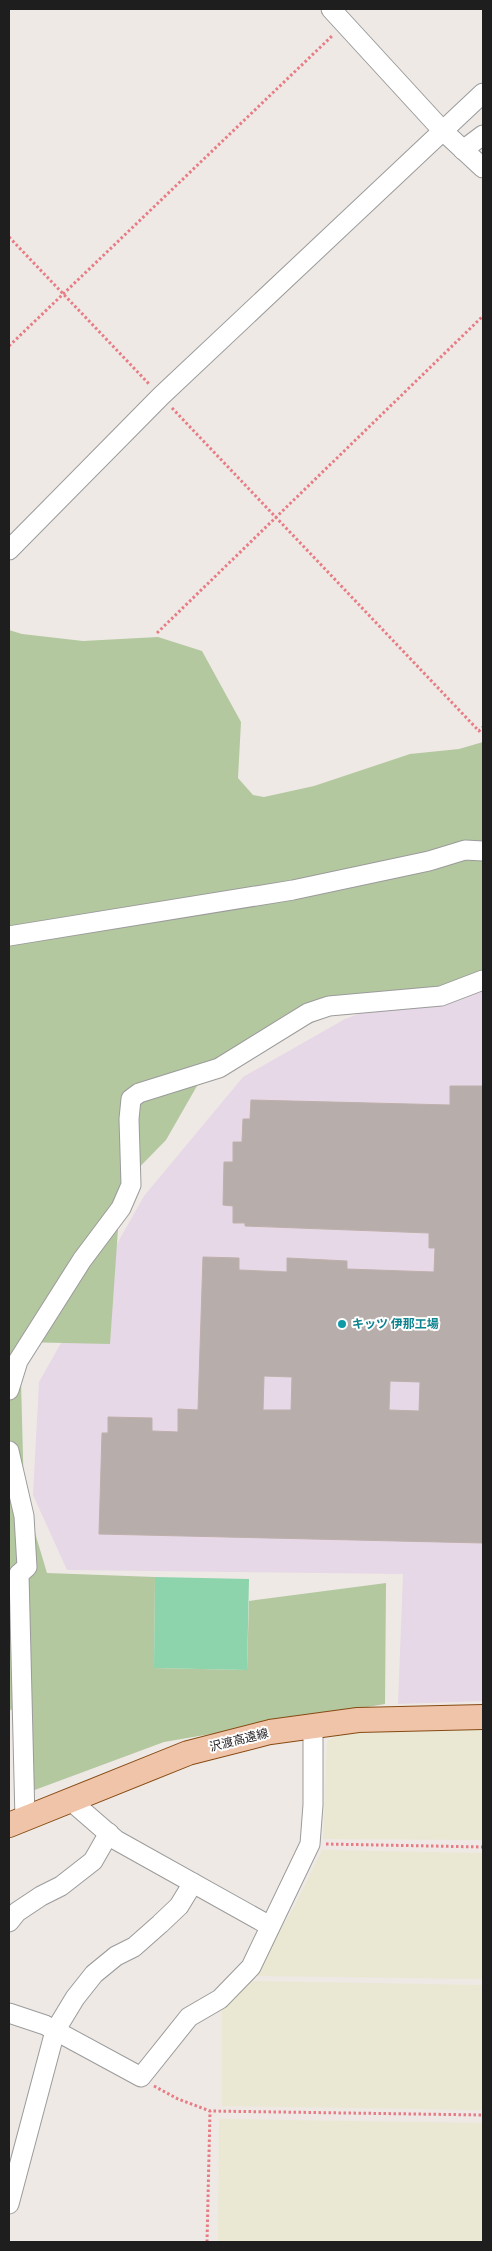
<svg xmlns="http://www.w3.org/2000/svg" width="492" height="2251" font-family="'DM Sans','Noto Sans JP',sans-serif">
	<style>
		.industrial { fill: #e6d8e6 }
		.farmland { fill: #eae8d3 }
		.forest { fill: #b3c89f }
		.pitch { fill: #8dd3ab }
		.building { fill: #b7aeab; stroke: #beafaa; fill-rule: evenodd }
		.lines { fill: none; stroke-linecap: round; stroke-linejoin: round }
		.minor-casing { stroke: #9b9b9b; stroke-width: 21 }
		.major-casing { stroke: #864a13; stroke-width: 26 }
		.path { stroke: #e87c85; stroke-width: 3; stroke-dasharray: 2.5 2.5; stroke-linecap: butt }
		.minor { stroke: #fff; stroke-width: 19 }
		.major { stroke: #f0c4a8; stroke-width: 24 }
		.culture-dot { fill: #0f9aa8; stroke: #fff; stroke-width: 2 }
		.labels { text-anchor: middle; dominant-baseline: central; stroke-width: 4; stroke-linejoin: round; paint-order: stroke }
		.culture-label { font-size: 12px; font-weight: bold; fill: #0d838f; stroke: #fff; text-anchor: start }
		.street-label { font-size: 12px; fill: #1e1e1e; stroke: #fff }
	</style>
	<rect width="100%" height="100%" fill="#eee9e5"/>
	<polygon class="industrial" points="478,970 483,970 483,1701 398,1704 403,1574 67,1570 33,1495 39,1382 144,1196 243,1077 345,1019"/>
	<g class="farmland">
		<polygon points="483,1724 483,1840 323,1839 327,1741 343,1733"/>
		<polygon points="322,1850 483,1853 483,1979 252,1976 294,1907"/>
		<polygon points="249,1981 483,1985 483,2110 222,2106 222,2008"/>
		<polygon points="219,2119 483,2123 483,2242 218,2242"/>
	</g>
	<polygon class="forest" points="9,630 22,634 83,641 158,637 202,651 241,722 238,778 253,795 264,797 314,786 410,754 459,749 483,742 483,974 445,988 376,997 209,1065 166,1140 121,1186 110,1344 20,1342 24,1496 47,1573 155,1577 154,1668 247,1670 249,1601 386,1583 385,1704 164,1742 32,1791 32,1708 9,1710"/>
	<polygon class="pitch" points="155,1577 249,1579 247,1670 154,1668"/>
	<path class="building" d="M450,1086H483V1543L99,1534L102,1433H108V1417L152,1418V1431L178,1432V1409L198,1410L203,1257L239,1258V1270L287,1272V1258L347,1261V1269L434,1272L435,1248H429V1233L245,1226V1223H233V1206L223,1205L224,1162H233V1142H242L243,1119H250L251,1100L450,1105ZM264,1376L292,1377L291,1410H263ZM390,1381L420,1382L419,1411L389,1410Z"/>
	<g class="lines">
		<defs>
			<g id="minor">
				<polyline points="331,9 442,130 483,168"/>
				<polyline points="463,150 483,135"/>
				<polyline points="9,550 161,396 483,93"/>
				<polyline points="9,936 293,890 429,861 465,850 483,851"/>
				<polyline points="9,1390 18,1361 82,1260 121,1208 131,1185 129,1119 131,1099 139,1093 219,1068 308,1013 329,1006 441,996 483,980"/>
				<polyline points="9,1451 24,1516 27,1567 19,1574 25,1819"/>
				<polyline points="71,1801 116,1840 270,1926"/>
				<polyline points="9,1922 17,1912 41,1896 61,1886 93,1861 109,1833"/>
				<polyline points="9,2013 45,2025 141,2077 189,2017 220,1999 251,1967 310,1844 313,1805 313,1726"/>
				<polyline points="9,2204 55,2031 75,1998 94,1974 116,1956 134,1947 160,1924 179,1906 193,1883"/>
			</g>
			<polyline id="major" points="9,1825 188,1753 270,1732 358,1720 483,1717"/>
		</defs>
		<use href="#minor" class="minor-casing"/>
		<use href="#major" class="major-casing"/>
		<g class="path">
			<polyline points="9,237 150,385"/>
			<polyline points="9,346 333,35"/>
			<polyline points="172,408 479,731 483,727"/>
			<polyline points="157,633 483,316"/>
			<polyline points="326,1844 483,1847"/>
			<polyline points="154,2086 178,2099 210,2111 483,2115"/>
			<polyline points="207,2242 210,2111"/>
		</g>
		<use href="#minor" class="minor"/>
		<use href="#major" class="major"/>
	</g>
	<circle class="culture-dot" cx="342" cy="1324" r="5"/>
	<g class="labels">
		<g class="culture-label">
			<text x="352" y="1324">キッツ 伊那工場</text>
		</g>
		<g class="street-label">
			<text transform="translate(239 1740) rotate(-14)">沢渡高遠線</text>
		</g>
	</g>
	<rect width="492" height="2251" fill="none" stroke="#1e1e1e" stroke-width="20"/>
</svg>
